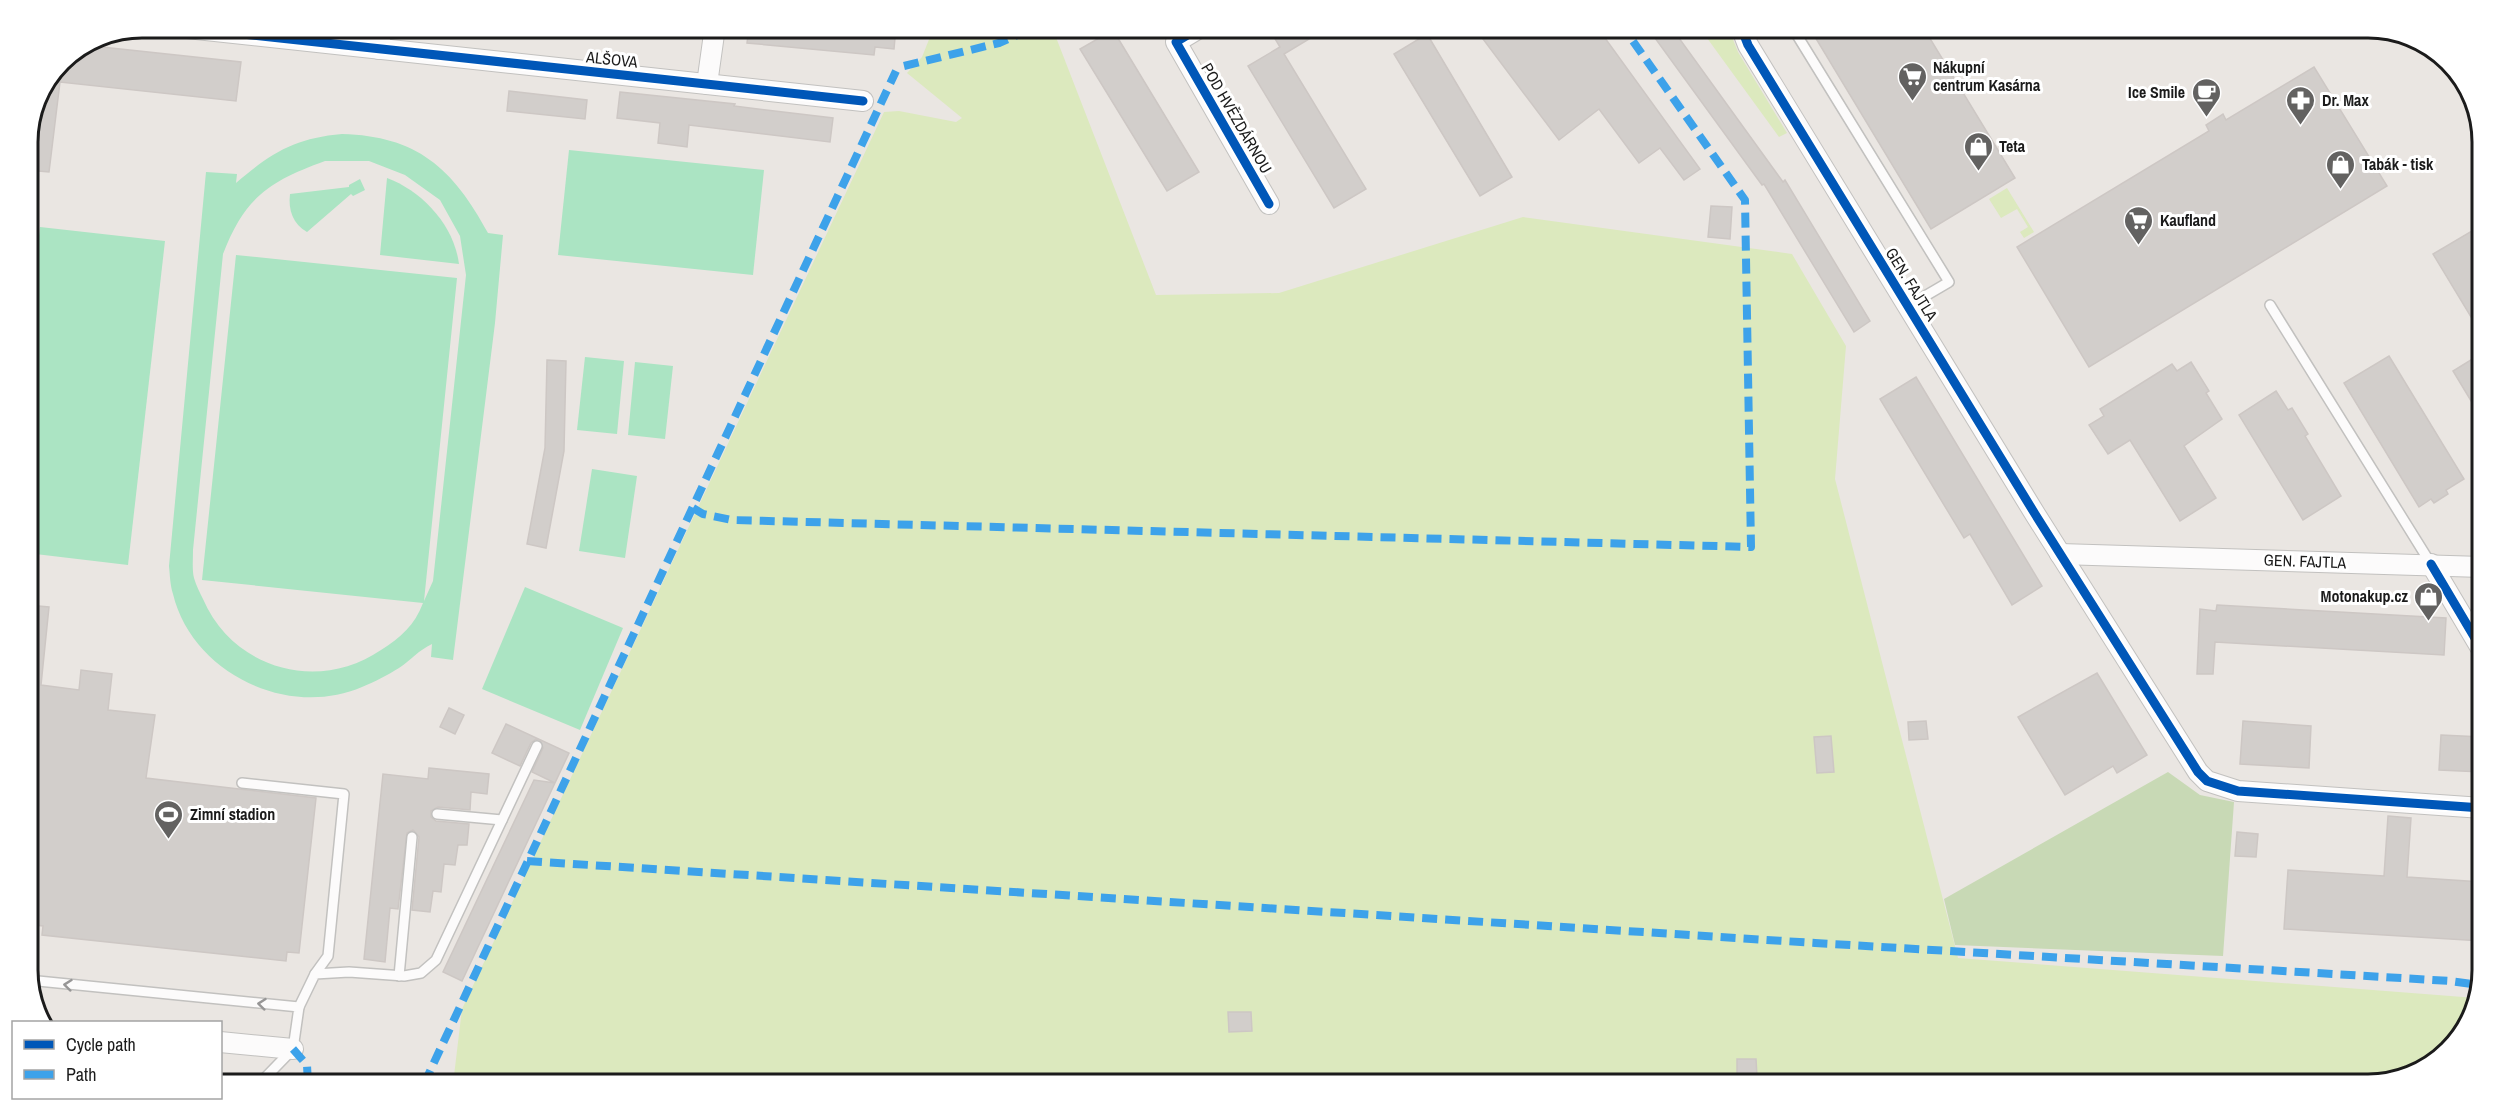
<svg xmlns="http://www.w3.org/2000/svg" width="2509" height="1111" font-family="'Archivo Narrow',sans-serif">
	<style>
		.grass { fill: #dce9be }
		.forest { fill: #c8d9b5 }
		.pitch { fill: #abe4c3; fill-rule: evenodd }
		.building { fill: #d2cecb; stroke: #cdc7c4; stroke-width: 1.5 }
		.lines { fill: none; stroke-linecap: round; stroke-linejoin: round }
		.lane-casing { stroke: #c2c1bf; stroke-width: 12 }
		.street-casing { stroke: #c2c1bf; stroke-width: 22 }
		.lane { stroke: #fcfbfb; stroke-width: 9 }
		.street { stroke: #fcfbfb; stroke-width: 20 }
		.quiet { stroke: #3da2ea; stroke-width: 8; stroke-dasharray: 15 8; stroke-linecap: butt }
		.cycleway-casing { stroke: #fff; stroke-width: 13 }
		.cycleway { stroke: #0057b8; stroke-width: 9 }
		.oneway { stroke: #979696 }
		.labels { text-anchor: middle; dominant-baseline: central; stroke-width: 6; stroke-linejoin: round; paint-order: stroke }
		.street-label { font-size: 16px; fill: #1b1b1b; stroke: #fff }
		.poi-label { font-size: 16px; font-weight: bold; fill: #1b1b1b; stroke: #fff; text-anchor: start }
		.rim { fill: none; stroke: #1b1b1b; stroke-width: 3 }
	</style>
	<rect width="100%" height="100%" fill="#eae6e2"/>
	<g class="grass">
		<polygon points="934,27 1052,27 1156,295 1279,293 1523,217 1792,254 1846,346 1835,479 1958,958 2476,998 2473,1014 2431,1065 2368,1084 453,1084 462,1009 884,112 899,111 956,122 962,118 907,73 922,57"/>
		<polygon points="1699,27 1728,27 1738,52 1787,133 1779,137"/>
		<polygon points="2439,58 2463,77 2477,121"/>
		<polygon points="2007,188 2034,232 2024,238 2020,232 2028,227 2017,209 2001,218 1989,199"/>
	</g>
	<polygon class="forest" points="2168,772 2200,795 2234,802 2223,956 1955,945 1944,899"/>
	<g class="pitch">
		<path d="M342,134C417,136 453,168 488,233L503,235L495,323L453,660L431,657L432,644C419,650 411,660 399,668C388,675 374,682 362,687C288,719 192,673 173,594C170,585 170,575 169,566L206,172L237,174L236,183C271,153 295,138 342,134ZM325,161H369L405,175L440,200L460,236L466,275L433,581L424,601L457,278L236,255L202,580L423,603C415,625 400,638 381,650C318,693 233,669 203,599C200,593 196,585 194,578C192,570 193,559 193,550L223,254C245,197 270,181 325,161Z"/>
		<polygon points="569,150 764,170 753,275 558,255"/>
		<path d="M387,178C422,191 454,225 459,264L380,255Z"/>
		<path d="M360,179L365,190L353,196L351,194L307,232C293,224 288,210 290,194L349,187V185Z"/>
		<polygon points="40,227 165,241 128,565 27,553 27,339"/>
		<polygon points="585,357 624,361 617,434 577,430"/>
		<polygon points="635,362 673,366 665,439 628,435"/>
		<polygon points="592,469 637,476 625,558 579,551"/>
		<polygon points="525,587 623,628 580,730 482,689"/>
	</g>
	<g class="building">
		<polygon points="749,27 896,27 894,49 875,47 874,55 747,43"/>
		<polygon points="1268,27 1329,27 1284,54 1366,189 1334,208 1248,66 1280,47"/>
		<polygon points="1474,27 1597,27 1700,169 1684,180 1660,148 1639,163 1599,109 1559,140"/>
		<polygon points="1647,27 1671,27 1783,182 1785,180 1870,321 1854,332 1764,184 1762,185"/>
		<polygon points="1809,27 1923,27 2015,178 1931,229"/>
		<polygon points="1113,30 1199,172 1167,191 1080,49"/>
		<polygon points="1427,34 1512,177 1480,196 1394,54"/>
		<polygon points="83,45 241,62 236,101 60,82 49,172 27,170 27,134 61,60"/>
		<polygon points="2314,67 2387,186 2089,367 2017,247 2209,131 2206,125 2223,114 2226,120"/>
		<polygon points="509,91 587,100 585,119 507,111"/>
		<polygon points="620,92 735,104 734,106 833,118 830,142 689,125 687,147 658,143 660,123 617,118"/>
		<polygon points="1711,206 1732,207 1730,239 1708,237"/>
		<polygon points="2482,225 2482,335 2433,254"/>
		<polygon points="2482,353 2482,419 2453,371"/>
		<polygon points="2389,356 2464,479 2446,490 2448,494 2434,503 2431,499 2419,507 2344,383"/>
		<polygon points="547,360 566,361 564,451 546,548 527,544 545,448"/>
		<polygon points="2191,362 2209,391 2206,393 2222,419 2184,446 2216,498 2180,521 2130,440 2108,454 2089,425 2104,416 2100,409 2172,364 2177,371"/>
		<polygon points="1916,377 2042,586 2012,605 1970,534 1964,538 1880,399"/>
		<polygon points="2276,391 2288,410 2292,408 2308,434 2305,436 2341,496 2303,520 2239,415"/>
		<polygon points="27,605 49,607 41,685 79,690 81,670 112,674 108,710 155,715 146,778 316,798 299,953 287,952 286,961 42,935 43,926 27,924 29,883 27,883"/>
		<polygon points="2217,605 2446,618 2444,655 2215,642 2213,674 2197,674 2200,609 2216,611"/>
		<polygon points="2097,673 2147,755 2117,773 2113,766 2065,795 2018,717"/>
		<polygon points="449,708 464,715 455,734 440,727"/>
		<polygon points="1926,721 1928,739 1909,740 1908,722"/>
		<polygon points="2243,721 2311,726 2309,768 2240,764"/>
		<polygon points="506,724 569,753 462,981 443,972 534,780 555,783 532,772 543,748 540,740 536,739 531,743 520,766 492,753"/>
		<polygon points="2441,735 2482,737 2482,772 2439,770"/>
		<polygon points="1831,736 1834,772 1817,773 1814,737"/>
		<polygon points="429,768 489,774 487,794 471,792 470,810 438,807 431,811 431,817 436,821 469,824 467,845 458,845 455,865 444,864 441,892 433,891 430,912 412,910 419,837 413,830 407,833 398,909 390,908 385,962 364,959 383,774 428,779"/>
		<polygon points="2388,816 2411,818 2407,877 2482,882 2482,941 2284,929 2288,870 2384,876"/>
		<polygon points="2237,832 2258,834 2256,857 2235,856"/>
		<polygon points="1228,1012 1251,1012 1252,1031 1229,1032"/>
		<polygon points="1737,1059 1756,1059 1757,1077 1737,1077"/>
	</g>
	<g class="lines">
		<defs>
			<g id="lane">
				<polyline points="1792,27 1949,282 1908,306"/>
				<polyline points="2270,305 2431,564"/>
				<polyline points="242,783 344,794 328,956 315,974"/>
				<polyline points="437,814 502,820"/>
				<polyline points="399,976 412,837"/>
				<polyline points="28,980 299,1007 293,1049 259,1084"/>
				<polyline points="299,1007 315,974 349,972 404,976 421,973 436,960 537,746"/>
			</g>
			<g id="street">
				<polyline points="178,27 863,101"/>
				<polyline points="1201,27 1176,42 1269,204"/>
				<polyline points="1741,27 1748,45 2035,514 2198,772 2207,781 2238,791 2482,808"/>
				<polyline points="379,49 381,27"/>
				<polyline points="707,84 715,27"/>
				<polyline points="2060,554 2482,567"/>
				<polyline points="2431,564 2482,650"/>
				<polyline points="220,1042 293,1049"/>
			</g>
		</defs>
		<use href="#lane" class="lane-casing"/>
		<use href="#street" class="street-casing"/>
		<use href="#lane" class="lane"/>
		<use href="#street" class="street"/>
		<g class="quiet">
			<polyline points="904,66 999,43 1035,27"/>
			<polyline points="693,508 703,514 732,520 1751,547 1745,200 1623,27"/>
			<polyline points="527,861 1815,943 2450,981 2479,985"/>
			<polyline points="293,1049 307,1065 308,1084"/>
			<polyline points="424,1084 896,71"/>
		</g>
		<defs>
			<g id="cycleway">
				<polyline points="178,27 863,101"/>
				<polyline points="1201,27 1176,42 1269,204"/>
				<polyline points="1741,27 1748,45 2035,514 2198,772 2207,781 2238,791 2482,808"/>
				<polyline points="2431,564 2482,650"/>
			</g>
		</defs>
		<use href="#cycleway" class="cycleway-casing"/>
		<use href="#cycleway" class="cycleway"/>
	</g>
	<defs><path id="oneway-chevron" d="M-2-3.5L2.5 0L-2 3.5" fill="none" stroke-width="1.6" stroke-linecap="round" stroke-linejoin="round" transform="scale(1.5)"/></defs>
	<g class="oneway">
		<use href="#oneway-chevron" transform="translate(68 985) rotate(-174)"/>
		<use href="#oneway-chevron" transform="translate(262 1004) rotate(-174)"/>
	</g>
	<defs>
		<symbol id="supermarket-pin" viewBox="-11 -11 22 30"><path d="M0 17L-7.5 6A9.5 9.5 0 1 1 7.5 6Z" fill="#636261" stroke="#fff"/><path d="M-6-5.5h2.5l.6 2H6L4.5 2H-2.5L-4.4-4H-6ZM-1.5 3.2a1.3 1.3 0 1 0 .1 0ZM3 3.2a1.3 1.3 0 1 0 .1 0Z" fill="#fff"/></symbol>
		<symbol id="cafe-pin" viewBox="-11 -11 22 30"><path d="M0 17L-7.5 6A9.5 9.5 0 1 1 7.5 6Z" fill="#636261" stroke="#fff"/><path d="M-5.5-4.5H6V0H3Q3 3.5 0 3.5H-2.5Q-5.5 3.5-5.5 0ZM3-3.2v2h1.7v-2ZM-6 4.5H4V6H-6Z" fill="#fff"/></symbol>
		<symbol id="pharmacy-pin" viewBox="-11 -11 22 30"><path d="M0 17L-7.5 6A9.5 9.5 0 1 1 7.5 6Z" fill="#636261" stroke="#fff"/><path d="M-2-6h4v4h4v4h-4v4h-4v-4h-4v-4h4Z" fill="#fff"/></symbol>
		<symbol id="shop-pin" viewBox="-11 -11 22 30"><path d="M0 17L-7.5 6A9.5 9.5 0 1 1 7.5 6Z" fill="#636261" stroke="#fff"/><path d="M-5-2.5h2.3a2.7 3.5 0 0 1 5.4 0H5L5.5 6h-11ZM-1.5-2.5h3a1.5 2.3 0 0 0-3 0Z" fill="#fff"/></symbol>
		<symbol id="stadium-pin" viewBox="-11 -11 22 30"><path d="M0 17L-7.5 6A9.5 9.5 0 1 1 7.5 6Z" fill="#636261" stroke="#fff"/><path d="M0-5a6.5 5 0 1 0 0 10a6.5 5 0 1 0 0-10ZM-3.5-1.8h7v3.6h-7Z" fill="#fff"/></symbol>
	</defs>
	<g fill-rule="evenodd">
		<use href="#supermarket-pin" x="1896" y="60" width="33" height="45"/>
		<use href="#cafe-pin" x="2190" y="76" width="33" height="45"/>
		<use href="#pharmacy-pin" x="2284" y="84" width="33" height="45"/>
		<use href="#shop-pin" x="1962" y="130" width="33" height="45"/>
		<use href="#shop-pin" x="2324" y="148" width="33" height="45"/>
		<use href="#supermarket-pin" x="2122" y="204" width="33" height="45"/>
		<use href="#shop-pin" x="2412" y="580" width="33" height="45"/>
		<use href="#stadium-pin" x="152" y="798" width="33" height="45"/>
	</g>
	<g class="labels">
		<g class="street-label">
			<text transform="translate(612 59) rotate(6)">ALŠOVA</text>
			<text transform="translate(1237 118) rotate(60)">POD HVĚZDÁRNOU</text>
			<text transform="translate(1912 284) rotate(58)">GEN. FAJTLA</text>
			<text transform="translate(2305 561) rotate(2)">GEN. FAJTLA</text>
		</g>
		<g class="poi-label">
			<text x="1933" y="67">Nákupní<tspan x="1933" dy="18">centrum Kasárna</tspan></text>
			<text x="2185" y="92" text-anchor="end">Ice Smile</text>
			<text x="2322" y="100">Dr. Max</text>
			<text x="1999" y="146">Teta</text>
			<text x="2362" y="164">Tabák - tisk</text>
			<text x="2160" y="220">Kaufland</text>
			<text x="2408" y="596" text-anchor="end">Motonakup.cz</text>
			<text x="190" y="814">Zimní stadion</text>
		</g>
	</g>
	<path d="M0 0H2509V1111H0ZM142 38H2368A104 104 0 0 1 2472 142V970A104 104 0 0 1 2368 1074H142A104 104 0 0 1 38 970V142A104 104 0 0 1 142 38Z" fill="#fff" fill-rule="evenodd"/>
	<path class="rim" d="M142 38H2368A104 104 0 0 1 2472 142V970A104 104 0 0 1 2368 1074H142A104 104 0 0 1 38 970V142A104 104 0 0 1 142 38Z"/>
	<rect x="12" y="1021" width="210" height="78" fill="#ffffff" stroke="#a4a4a4" stroke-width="1.5"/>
	<rect x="24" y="1040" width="30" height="9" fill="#0057b8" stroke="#a4a4a4" stroke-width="1.5"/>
	<text x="66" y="1051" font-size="18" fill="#1b1b1b">Cycle path</text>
	<rect x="24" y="1070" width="30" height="9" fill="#3da2ea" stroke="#a4a4a4" stroke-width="1.5"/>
	<text x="66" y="1081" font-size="18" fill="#1b1b1b">Path</text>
</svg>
